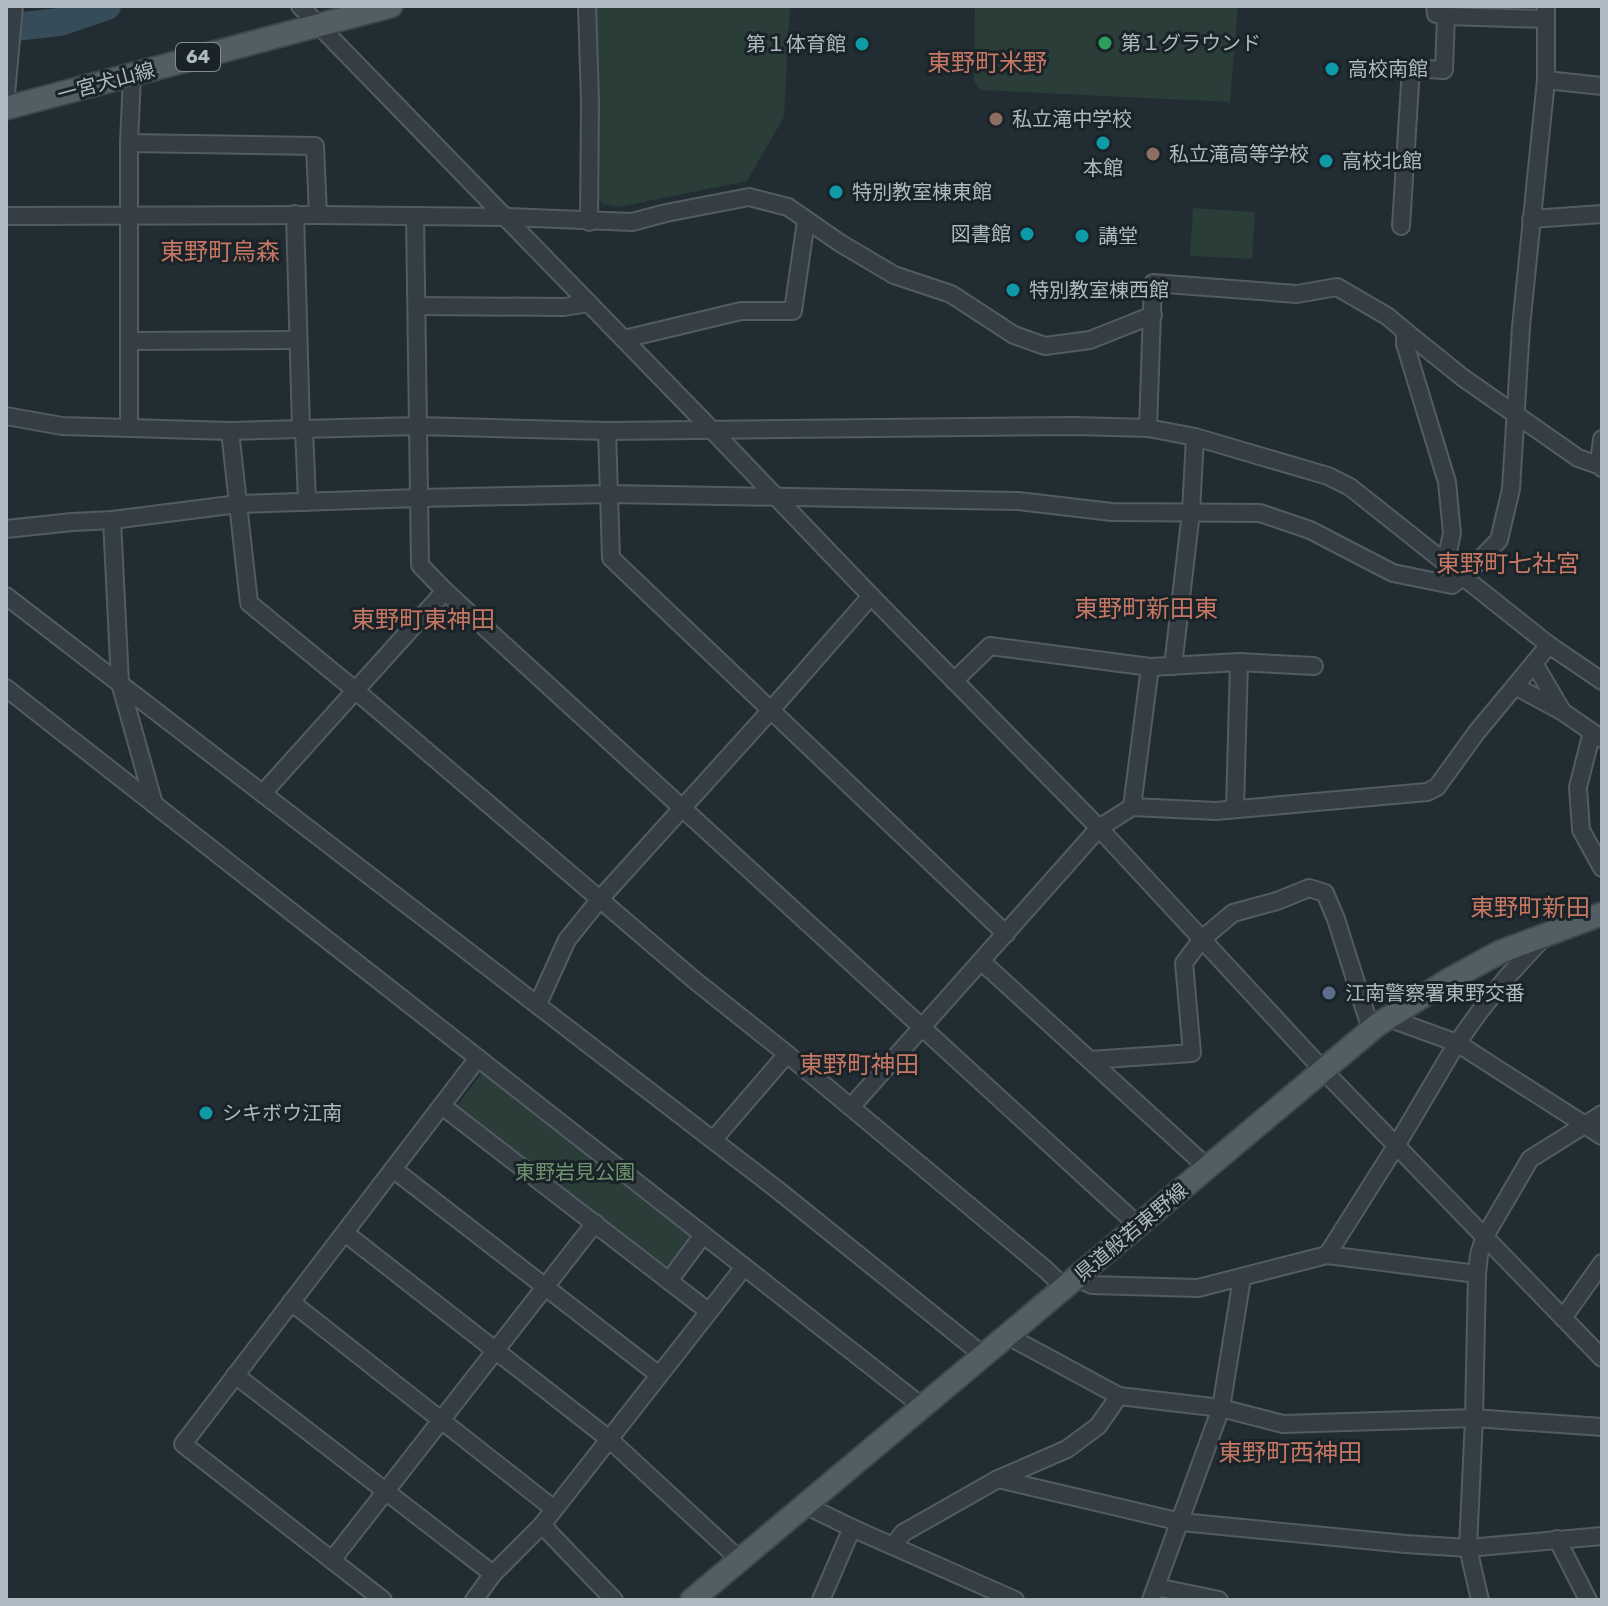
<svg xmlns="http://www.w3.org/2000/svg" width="1608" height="1606" font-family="Rubik,'Noto Sans JP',sans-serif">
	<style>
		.green { fill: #2a3d38 }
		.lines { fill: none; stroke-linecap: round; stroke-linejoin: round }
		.river { stroke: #364d59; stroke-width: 28 }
		.minor-casing { stroke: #525c62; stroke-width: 20 }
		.major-casing { stroke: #3e474d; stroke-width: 26 }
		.minor { stroke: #343e44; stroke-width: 16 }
		.major { stroke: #525e64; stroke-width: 22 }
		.leisure-dot { fill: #2e9e5b; stroke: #1a2328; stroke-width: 3 }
		.culture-dot { fill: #0f9aa8; stroke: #1a2328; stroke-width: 3 }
		.education-dot { fill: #8d6e63; stroke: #1a2328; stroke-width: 3 }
		.service-dot { fill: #5c6f8a; stroke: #1a2328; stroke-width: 3 }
		.labels { text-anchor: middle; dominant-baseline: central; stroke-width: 6; stroke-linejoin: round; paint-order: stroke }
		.shield { fill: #1a2328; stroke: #828d93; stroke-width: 2 }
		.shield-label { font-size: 18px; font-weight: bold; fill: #aebac1 }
		.poi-label { font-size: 20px; fill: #aebac1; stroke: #1a2328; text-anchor: start }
		.street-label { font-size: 20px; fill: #aebac1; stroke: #1a2328 }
		.park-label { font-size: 20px; fill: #709470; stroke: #1a2328 }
		.quarter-label { font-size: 24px; fill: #c67764; stroke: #1a2328 }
	</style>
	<rect width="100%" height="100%" fill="#212d33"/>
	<g class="green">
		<polygon points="594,6 790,6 784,117 747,181 618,207 603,204 599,199"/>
		<polygon points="975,6 1238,6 1230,102 981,90 974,81"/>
		<polygon points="1193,208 1255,212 1252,259 1190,256"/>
		<polygon points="482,1073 695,1236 669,1270 456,1107"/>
	</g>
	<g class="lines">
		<polyline class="river" points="6,28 60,22 107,6"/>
		<defs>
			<g id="minor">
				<polyline points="300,6 711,429 871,596 1099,828 1323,1070 1602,1358"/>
				<polyline points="587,6 590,101 589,222"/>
				<polyline points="1446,16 1546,19"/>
				<polyline points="1546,80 1546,6"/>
				<polyline points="6,94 14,6"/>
				<polyline points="129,143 315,146 318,215"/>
				<polyline points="295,214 301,428"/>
				<polyline points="6,216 318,215 506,217 632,222 666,213 749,197 788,207 840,243 894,275 951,294 1014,335 1045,346 1090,340 1153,315"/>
				<polyline points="415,216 420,565 445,591 1139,1226"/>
				<polyline points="1531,219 1602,214"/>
				<polyline points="1401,226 1411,68 1444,70 1446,16 1436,14 1435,6"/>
				<polyline points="417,306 564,307 589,303"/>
				<polyline points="1405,331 1462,377 1578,458 1601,466"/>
				<polyline points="624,339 741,311 793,311 806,221"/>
				<polyline points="129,341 298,340"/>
				<polyline points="6,416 62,426 230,431 418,426 607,431 1074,426 1148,428 1195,437 1328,476 1350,487 1549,645 1602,681"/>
				<polyline points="129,428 129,143 132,75"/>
				<polyline points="304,428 307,502"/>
				<polyline points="1148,428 1153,283 1297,294 1337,287 1387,316 1405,331 1405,344 1447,482 1452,533 1446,561"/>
				<polyline points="230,431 249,603 355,690 693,979 787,1054 1045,1269 1065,1288"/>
				<polyline points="607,431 611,558 1006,934"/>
				<polyline points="1602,439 1599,462 1602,468"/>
				<polyline points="112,520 120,683 154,804"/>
				<polyline points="6,529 72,522 112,520 238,504 419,498 609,494 1018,501 1112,512 1260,513 1310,530 1393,573 1452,585 1464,576 1499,540 1511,489 1521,327 1546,80 1602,86"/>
				<polyline points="6,596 779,1191 984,1356"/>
				<polyline points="1239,662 1314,666"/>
				<polyline points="1534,663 1562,711"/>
				<polyline points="1173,666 1191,512 1195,437"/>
				<polyline points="954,681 990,646 1150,667 1239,662 1235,809"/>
				<polyline points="1515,686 1563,712 1602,739"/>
				<polyline points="6,688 923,1407"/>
				<polyline points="1592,732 1578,787 1581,830 1602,868"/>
				<polyline points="263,793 445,591"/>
				<polyline points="1132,807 1150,667"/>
				<polyline points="981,961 1208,1168"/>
				<polyline points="538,1004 567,940 600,899 771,710 871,596"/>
				<polyline points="1388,1018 1457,1043 1602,1136"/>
				<polyline points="1090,1060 1192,1053 1184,963 1202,939 1233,913 1277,901 1309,888 1325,893 1336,919 1371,1030"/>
				<polyline points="442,1106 708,1311"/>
				<polyline points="851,1107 1099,828 1132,807 1216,811 1427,792 1437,787 1476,733 1549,645"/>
				<polyline points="713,1140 787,1054"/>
				<polyline points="393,1169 659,1375"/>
				<polyline points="345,1233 609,1439 740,1560"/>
				<polyline points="1327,1255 1396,1146 1457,1043 1480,1011 1507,977 1544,937"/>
				<polyline points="1076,1278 1092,1285 1198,1288 1327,1255 1477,1274"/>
				<polyline points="669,1281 703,1235"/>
				<polyline points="291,1302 554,1509"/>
				<polyline points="1563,1318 1602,1263"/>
				<polyline points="1008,1336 1119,1396 1221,1408 1283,1424 1474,1418 1602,1427"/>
				<polyline points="235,1375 493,1574"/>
				<polyline points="998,1479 1181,1522 1406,1544 1468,1548 1602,1536"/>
				<polyline points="805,1505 852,1528 1015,1600"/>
				<polyline points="542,1525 614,1600"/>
				<polyline points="1557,1539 1588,1600"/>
				<polyline points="893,1546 903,1533 998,1479 1067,1449 1098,1426 1119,1396"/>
				<polyline points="332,1560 595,1223"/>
				<polyline points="1156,1587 1219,1600"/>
				<polyline points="383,1600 183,1444 478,1058"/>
				<polyline points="474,1600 493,1574 542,1525 744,1267"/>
				<polyline points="821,1600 852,1528"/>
				<polyline points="1151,1600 1221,1408 1242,1278"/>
				<polyline points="1480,1600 1468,1548 1474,1418 1477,1274 1479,1255 1484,1238 1530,1159 1602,1114"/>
			</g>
			<g id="major">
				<polyline points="6,108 391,6"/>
				<polyline points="692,1600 1377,1025 1447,981 1500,952 1602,914"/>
			</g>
		</defs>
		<use href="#minor" class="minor-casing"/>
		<use href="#major" class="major-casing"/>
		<use href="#minor" class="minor"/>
		<use href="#major" class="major"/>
	</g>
	<circle class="leisure-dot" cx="1105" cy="43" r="8"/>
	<g class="culture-dot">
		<circle cx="862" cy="44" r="8"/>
		<circle cx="1332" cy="69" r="8"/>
		<circle cx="1103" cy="143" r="8"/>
		<circle cx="1326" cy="161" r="8"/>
		<circle cx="836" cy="192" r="8"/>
		<circle cx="1027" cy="234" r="8"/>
		<circle cx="1082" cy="236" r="8"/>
		<circle cx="1013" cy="290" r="8"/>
		<circle cx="206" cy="1113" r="8"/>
	</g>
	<g class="education-dot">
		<circle cx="996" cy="119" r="8"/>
		<circle cx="1153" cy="154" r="8"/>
	</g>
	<circle class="service-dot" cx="1329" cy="993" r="8"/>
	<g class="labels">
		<rect class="shield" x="176" y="43" width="44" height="28" rx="6"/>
		<g class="shield-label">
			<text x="198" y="57">64</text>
		</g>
		<g class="poi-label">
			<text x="1121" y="43">第１グラウンド</text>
			<text x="846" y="44" text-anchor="end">第１体育館</text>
			<text x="1348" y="69">高校南館</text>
			<text x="1012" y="119">私立滝中学校</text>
			<text x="1169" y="154">私立滝高等学校</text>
			<text x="1342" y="161">高校北館</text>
			<text x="1103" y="168" text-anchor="middle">本館</text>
			<text x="852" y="192">特別教室棟東館</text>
			<text x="1011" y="234" text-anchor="end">図書館</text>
			<text x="1098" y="236">講堂</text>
			<text x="1029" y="290">特別教室棟西館</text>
			<text x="1345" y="993">江南警察署東野交番</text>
			<text x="222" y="1113">シキボウ江南</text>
		</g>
		<g class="street-label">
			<text transform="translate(106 82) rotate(-15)">一宮犬山線</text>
			<text transform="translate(1131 1232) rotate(-40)">県道般若東野線</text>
		</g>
		<g class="park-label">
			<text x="575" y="1172">東野岩見公園</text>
		</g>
		<g class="quarter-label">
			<text x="987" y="63">東野町米野</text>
			<text x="220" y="252">東野町烏森</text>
			<text x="1508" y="564">東野町七社宮</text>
			<text x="1146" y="609">東野町新田東</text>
			<text x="423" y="620">東野町東神田</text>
			<text x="1530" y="908">東野町新田</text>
			<text x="859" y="1065">東野町神田</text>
			<text x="1290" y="1453">東野町西神田</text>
		</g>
	</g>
	<rect width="1608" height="1606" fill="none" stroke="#aebac1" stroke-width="16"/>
</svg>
